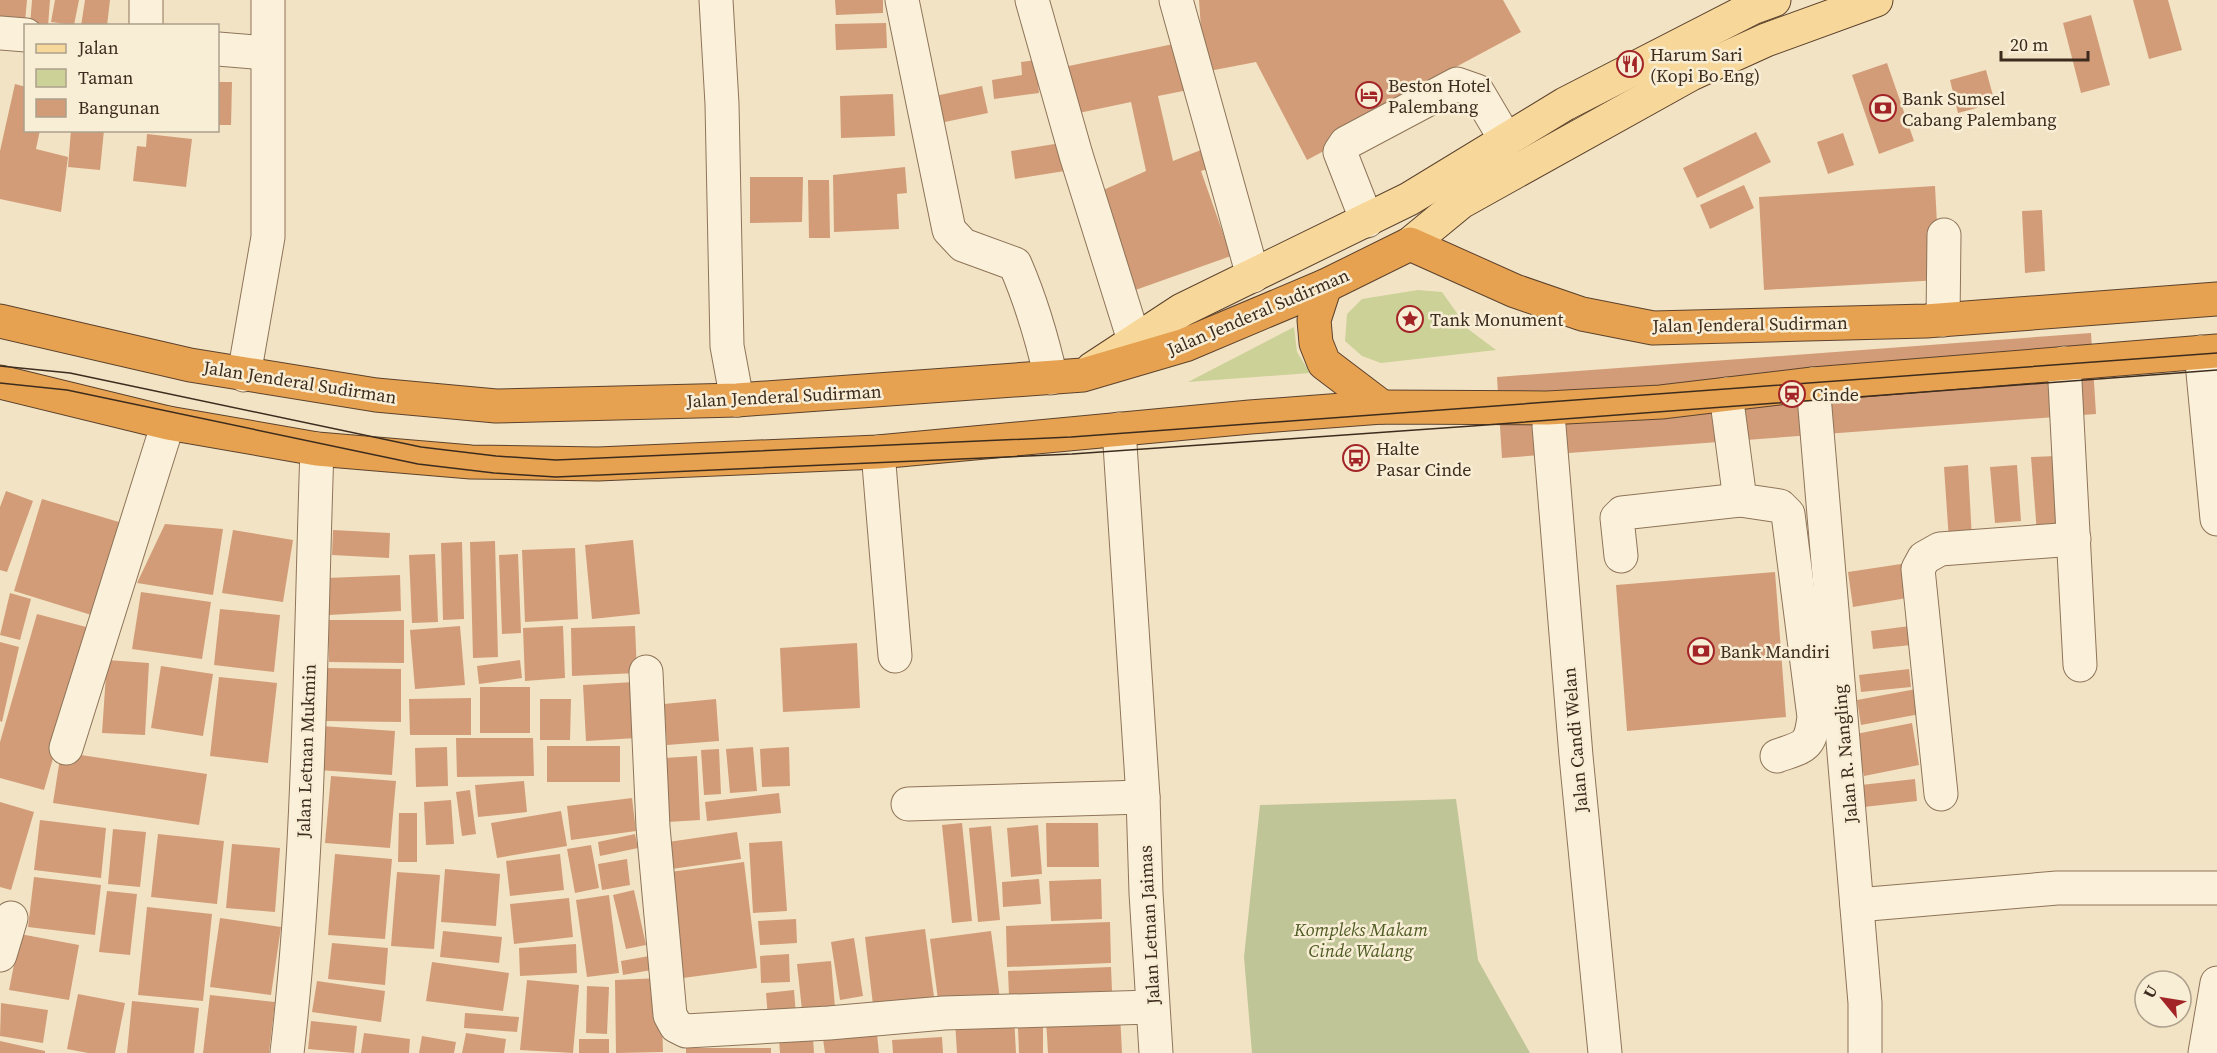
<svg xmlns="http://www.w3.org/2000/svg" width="2217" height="1053" font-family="'Source Serif 4',serif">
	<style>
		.green { fill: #cbd197 }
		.cemetery { fill: #c0c597 }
		.building { fill: #d29c78 }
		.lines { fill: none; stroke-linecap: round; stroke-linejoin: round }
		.minor-casing { stroke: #8e7459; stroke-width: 35 }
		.major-casing { stroke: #5c422d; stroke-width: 35 }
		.highway-casing { stroke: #5c422d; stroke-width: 35 }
		.minor { stroke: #fbf0d9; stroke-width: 33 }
		.major { stroke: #f7d89a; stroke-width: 33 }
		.highway { stroke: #e6a250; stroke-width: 33 }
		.tram { stroke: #3d2c1e; stroke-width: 1.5 }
		.labels { text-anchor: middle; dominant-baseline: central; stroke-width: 5; stroke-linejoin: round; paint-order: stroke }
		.poi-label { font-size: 18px; fill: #3d2c1e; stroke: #f8edd5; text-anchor: start }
		.street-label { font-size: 18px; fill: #3d2c1e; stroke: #f8edd5 }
		.park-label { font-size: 18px; font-style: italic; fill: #4e5b23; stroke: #f8edd5 }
	</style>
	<rect width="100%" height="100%" fill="#f2e3c4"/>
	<g class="green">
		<polygon points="1418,290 1442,292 1468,329 1496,350 1381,363 1362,356 1345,341 1347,314 1362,299"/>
		<polygon points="1294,327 1297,352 1310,373 1188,382"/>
	</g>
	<polygon class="cemetery" points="1456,799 1478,960 1530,1053 1252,1053 1244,957 1260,805"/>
	<g class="building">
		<polygon points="0,0 27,0 25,22 0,19"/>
		<polygon points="32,0 50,0 48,26 30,26"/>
		<polygon points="55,0 79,0 74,25 51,22"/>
		<polygon points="85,0 110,0 107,26 81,26"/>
		<polygon points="835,0 883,0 883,13 836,15"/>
		<polygon points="1199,0 1503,0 1521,32 1454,68 1442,88 1307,160 1256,62 1204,72"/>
		<polygon points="2133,0 2168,0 2182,50 2149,59"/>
		<polygon points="2091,15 2110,85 2081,93 2063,23"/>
		<polygon points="886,23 887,48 836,50 835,24"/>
		<polygon points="1178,43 1188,90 1158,96 1173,161 1206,148 1213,167 1201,171 1231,256 1127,293 1092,195 1146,171 1131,102 1074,114 1064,67"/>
		<polygon points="1036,60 1039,93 994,99 992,80 1022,75 1021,62"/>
		<polygon points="1887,63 1914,141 1879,154 1852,75"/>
		<polygon points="1986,70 1995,103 1958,113 1950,80"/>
		<polygon points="218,82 232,82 231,125 218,125"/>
		<polygon points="15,84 26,87 26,130 40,130 36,149 68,157 61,212 0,199 0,151"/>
		<polygon points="982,86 988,113 940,123 935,96"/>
		<polygon points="893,94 895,136 841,138 840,96"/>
		<polygon points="71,130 104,130 100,170 68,167"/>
		<polygon points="1756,132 1771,162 1697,198 1683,168"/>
		<polygon points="1843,133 1854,165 1828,174 1817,142"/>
		<polygon points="147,134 192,139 186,187 133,181 137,146 146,147"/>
		<polygon points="1067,142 1071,170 1015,179 1011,151"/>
		<polygon points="905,167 907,193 897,194 899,229 834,232 833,175"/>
		<polygon points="750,177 803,177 802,222 750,223"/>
		<polygon points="808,180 829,180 830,238 809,238"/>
		<polygon points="1744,185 1754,208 1710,229 1700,205"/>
		<polygon points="1935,186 1940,280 1764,290 1759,197"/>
		<polygon points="2042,210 2045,271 2025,273 2022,211"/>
		<polygon points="2091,333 2096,414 1502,458 1497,377"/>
		<polygon points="2056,456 2062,531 2037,533 2031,457"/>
		<polygon points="1968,465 1972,540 1949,541 1944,467"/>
		<polygon points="2017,465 2021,521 1995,523 1990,467"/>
		<polygon points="6,491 33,501 7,572 0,570 0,507"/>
		<polygon points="42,499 129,525 101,618 14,591"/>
		<polygon points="165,524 223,529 213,595 137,583"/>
		<polygon points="233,530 293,540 283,602 222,593"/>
		<polygon points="333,530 390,533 389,558 332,555"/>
		<polygon points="633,540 640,614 592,619 585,545"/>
		<polygon points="495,541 498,657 473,658 470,542"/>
		<polygon points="462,542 464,619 443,620 441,543"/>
		<polygon points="575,548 578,619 525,622 522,550"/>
		<polygon points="435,554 438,622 412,623 409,555"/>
		<polygon points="518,554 521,633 502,634 499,555"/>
		<polygon points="1901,564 1907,598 1853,607 1848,572"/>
		<polygon points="1775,572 1786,717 1627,731 1616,585"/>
		<polygon points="400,575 401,611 329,615 327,578"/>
		<polygon points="141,592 211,602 202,659 132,649"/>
		<polygon points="10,593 31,599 20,640 0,635"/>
		<polygon points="220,609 280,615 274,672 214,665"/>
		<polygon points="37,614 90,628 44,790 0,778 0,742"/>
		<polygon points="329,620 404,620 404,663 329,662"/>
		<polygon points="460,626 465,685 415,689 410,630"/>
		<polygon points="563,626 565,678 525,681 523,628"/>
		<polygon points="635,626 637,673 572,676 571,628"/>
		<polygon points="1910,626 1911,645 1873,649 1871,631"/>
		<polygon points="0,642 19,647 2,722 0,721"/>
		<polygon points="857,643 860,708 783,712 780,648"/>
		<polygon points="107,660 149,663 145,735 102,733"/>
		<polygon points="520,660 522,678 479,684 477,666"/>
		<polygon points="161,666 213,674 203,736 151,728"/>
		<polygon points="325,668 401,669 401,722 324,721"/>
		<polygon points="1909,669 1911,687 1861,692 1859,675"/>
		<polygon points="219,677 277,683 268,763 210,756"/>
		<polygon points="634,682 637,738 586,741 583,685"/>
		<rect x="480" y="687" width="50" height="46"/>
		<polygon points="1916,689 1920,714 1861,725 1857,700"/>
		<polygon points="471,698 471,735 410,735 409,699"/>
		<polygon points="540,699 571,699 570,740 540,740"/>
		<polygon points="716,699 719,741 667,745 664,704"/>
		<polygon points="1912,723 1919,765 1864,776 1856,734"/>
		<polygon points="321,726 395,731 392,775 318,770"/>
		<polygon points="456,738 533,738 534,776 457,777"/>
		<rect x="547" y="746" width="73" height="36"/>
		<polygon points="447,747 448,786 416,787 415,748"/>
		<polygon points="753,747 757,791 730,793 726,749"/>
		<polygon points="789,747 790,786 762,787 760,749"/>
		<polygon points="719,749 721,794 704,795 701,750"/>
		<polygon points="61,752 207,774 199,825 53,803"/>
		<polygon points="697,756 700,820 668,822 665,758"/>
		<polygon points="331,776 396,781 390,848 325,843"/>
		<polygon points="1915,779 1917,801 1864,807 1861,785"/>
		<polygon points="524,781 527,812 478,817 475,785"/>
		<polygon points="470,790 476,834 462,836 456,792"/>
		<polygon points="779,793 781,813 707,821 705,802"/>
		<polygon points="632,798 636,831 571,840 567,806"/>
		<polygon points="451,800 454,844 426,845 424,802"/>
		<polygon points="0,802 34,812 11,890 0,887"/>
		<polygon points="561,811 567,846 497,858 491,823"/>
		<polygon points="399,813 417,813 417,862 398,862"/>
		<polygon points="40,820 106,828 101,878 34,870"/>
		<polygon points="962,823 972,921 952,923 942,825"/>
		<polygon points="1046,823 1098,823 1099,867 1047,867"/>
		<polygon points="1038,825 1042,874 1011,877 1007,828"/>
		<polygon points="991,826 1000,920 978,922 969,828"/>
		<polygon points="113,829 146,832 140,887 108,884"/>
		<polygon points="737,832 741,859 665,870 661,843"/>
		<polygon points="158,834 224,841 217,904 151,897"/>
		<polygon points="635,834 638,848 600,856 598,842"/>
		<polygon points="782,841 787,911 753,913 749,843"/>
		<polygon points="232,844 280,848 275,912 226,908"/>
		<polygon points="591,845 599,888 575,893 567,849"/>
		<polygon points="335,854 392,859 385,939 328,935"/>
		<polygon points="560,854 564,890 510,896 506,861"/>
		<polygon points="627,859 630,885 602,890 598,864"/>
		<polygon points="744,862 757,968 683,978 670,872"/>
		<polygon points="445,869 500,874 496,926 441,922"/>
		<polygon points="397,872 440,875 434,949 391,946"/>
		<polygon points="34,877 101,885 95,935 28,927"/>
		<polygon points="1039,879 1041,904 1003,907 1002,882"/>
		<polygon points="1101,879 1102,919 1051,921 1049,881"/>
		<polygon points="634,890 646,945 626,949 613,895"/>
		<polygon points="107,891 137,894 130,955 99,952"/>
		<polygon points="609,895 619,973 587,977 576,900"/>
		<polygon points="569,898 573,937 514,944 510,904"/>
		<polygon points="147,907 212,914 203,1001 138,995"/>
		<polygon points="220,918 281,927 271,995 210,987"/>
		<polygon points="796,919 797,943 760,945 758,921"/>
		<polygon points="1110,922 1111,963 1007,967 1006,926"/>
		<polygon points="925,929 934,997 873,1005 865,937"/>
		<polygon points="443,931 502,937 499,963 440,957"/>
		<polygon points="991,931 1000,999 939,1007 930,939"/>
		<polygon points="20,934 79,945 69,1000 9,990"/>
		<polygon points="854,938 863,996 840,1000 831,942"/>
		<polygon points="332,943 388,948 385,985 328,979"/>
		<polygon points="576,944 577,973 520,976 519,948"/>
		<polygon points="789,954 790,982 761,983 760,956"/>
		<polygon points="655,955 657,969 623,975 621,961"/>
		<polygon points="831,961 835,1007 802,1010 797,964"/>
		<polygon points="432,962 509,973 503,1011 426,1001"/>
		<polygon points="1111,967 1112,991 1009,995 1008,971"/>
		<polygon points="661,978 663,1052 616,1053 615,980"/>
		<polygon points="527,980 579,985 573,1053 520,1050"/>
		<polygon points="317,981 385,991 381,1022 312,1012"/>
		<polygon points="587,986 609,987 607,1034 586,1033"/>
		<polygon points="794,990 796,1015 768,1018 766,993"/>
		<polygon points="78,994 125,1003 115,1053 88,1053 67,1049"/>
		<polygon points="210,995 275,1002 269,1053 203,1053"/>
		<polygon points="132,1001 199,1008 194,1053 127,1053"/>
		<polygon points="1,1003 48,1010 43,1043 0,1036"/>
		<polygon points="465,1013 519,1017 517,1032 464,1028"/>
		<polygon points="1120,1013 1122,1053 1048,1053 1046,1019"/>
		<polygon points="1014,1017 1016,1053 957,1053 955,1021"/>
		<polygon points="311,1021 357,1026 354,1053 308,1049"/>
		<polygon points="1043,1027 1043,1053 1019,1053 1018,1028"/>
		<polygon points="364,1033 410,1039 409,1053 361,1053"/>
		<polygon points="466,1033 506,1039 504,1053 462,1053"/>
		<polygon points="877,1034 879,1053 825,1053 823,1039"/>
		<polygon points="422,1036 456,1042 454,1053 419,1053"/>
		<polygon points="942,1037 943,1053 893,1053 892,1040"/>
		<polygon points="813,1038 814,1053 780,1053 779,1039"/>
		<rect x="579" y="1039" width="30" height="14"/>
		<polygon points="0,1041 45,1051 45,1053 0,1053"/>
		<rect x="686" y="1048" width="85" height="5"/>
	</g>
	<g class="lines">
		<defs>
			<g id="minor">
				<polyline points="716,0 722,104 727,346 737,400"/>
				<path d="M902,0L949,230L963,245L1015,264C1031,301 1042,338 1051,378"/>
				<polyline points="1032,0 1076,155 1134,340"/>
				<polyline points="1176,0 1253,276"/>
				<polyline points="146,26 146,0"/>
				<polyline points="0,33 26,35"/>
				<polyline points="218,49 267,53"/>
				<polyline points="1367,221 1340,152 1346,143 1457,84 1477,91 1506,140"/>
				<polyline points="1943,320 1944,235"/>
				<polyline points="2201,352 2217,519"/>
				<polyline points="2064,363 2080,665"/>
				<polyline points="244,375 268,237 268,0"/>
				<polyline points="1813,384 1865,1003 1865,1053"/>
				<path d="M1726,394L1740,500L1780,506L1788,514L1814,717C1810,748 1805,746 1777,756"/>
				<polyline points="1549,426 1576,756 1605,1053"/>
				<polyline points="1119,429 1143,797 1146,893 1156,1053"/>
				<polyline points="878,452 895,656"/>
				<polyline points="1621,556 1617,518 1622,513 1740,500"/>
				<polyline points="646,672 653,827 670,1015 676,1026 686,1031 829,1023 944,1013 1152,1007"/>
				<polyline points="66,748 168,423"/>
				<polyline points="1941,794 1918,569 1924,558 1940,549 2074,539"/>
				<polyline points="908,804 1143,797"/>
				<polyline points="1857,905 2057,888 2217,888"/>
				<polyline points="0,955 11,918"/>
				<path d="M287,1053C310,853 310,650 317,449"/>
				<polyline points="2205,1053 2217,983"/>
			</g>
			<g id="major">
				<polyline points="1410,244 1461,202 1691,74 1766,40 1876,0"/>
				<polyline points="1092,369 1182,310 1409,199 1565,104 1752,8 1774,0"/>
			</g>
			<g id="highway">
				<polyline points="1325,286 1314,320 1316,343 1324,363 1382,407"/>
				<polyline points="0,321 190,365 376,395 496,406 737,400 1083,375 1185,345 1325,286 1410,244 1515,291 1582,314 1653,328 1926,321 2217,299"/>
				<polyline points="0,382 168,423 317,449 471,462 598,464 878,452 1250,417 1382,407 1547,408 1661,402 1813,384 2217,351"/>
			</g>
		</defs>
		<use href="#minor" class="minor-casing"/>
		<use href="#major" class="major-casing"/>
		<use href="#highway" class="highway-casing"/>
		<use href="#minor" class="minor"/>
		<use href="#major" class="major"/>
		<use href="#highway" class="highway"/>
		<g class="tram">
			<polyline points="0,366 70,373 421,447 496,456 556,460 1071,437 2217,353"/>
			<polyline points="0,383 67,390 418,464 494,473 556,477 1072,454 1472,426 2217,370"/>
		</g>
	</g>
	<defs>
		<symbol id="restaurant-ring" viewBox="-11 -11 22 22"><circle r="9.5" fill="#f8edd5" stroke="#a22427" stroke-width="1.5"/><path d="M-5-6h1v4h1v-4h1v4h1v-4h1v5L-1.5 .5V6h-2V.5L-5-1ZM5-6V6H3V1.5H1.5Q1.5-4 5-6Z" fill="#a22427"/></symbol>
		<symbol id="hotel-ring" viewBox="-11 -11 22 22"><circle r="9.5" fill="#f8edd5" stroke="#a22427" stroke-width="1.5"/><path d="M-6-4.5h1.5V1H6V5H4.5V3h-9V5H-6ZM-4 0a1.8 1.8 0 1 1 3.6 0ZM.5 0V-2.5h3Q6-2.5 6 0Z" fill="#a22427"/></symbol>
		<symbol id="bank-ring" viewBox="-11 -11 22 22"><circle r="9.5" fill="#f8edd5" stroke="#a22427" stroke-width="1.5"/><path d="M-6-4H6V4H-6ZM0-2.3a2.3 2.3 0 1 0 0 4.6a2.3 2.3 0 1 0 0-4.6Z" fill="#a22427"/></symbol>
		<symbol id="sight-ring" viewBox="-11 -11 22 22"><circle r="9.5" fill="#f8edd5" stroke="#a22427" stroke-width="1.5"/><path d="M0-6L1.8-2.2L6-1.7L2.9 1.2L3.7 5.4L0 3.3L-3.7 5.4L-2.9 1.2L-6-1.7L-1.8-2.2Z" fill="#a22427"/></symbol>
		<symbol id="station-ring" viewBox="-11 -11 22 22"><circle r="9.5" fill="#f8edd5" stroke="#a22427" stroke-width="1.5"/><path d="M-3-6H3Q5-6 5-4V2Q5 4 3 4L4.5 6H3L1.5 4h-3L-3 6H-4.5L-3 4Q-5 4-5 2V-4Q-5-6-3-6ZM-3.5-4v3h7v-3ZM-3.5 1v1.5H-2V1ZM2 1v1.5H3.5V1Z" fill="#a22427"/></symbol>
		<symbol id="bus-ring" viewBox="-11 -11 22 22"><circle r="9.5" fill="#f8edd5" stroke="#a22427" stroke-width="1.5"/><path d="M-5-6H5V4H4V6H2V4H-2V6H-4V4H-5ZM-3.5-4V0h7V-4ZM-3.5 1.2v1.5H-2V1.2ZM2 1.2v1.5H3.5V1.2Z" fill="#a22427"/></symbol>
	</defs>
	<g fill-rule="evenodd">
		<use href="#restaurant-ring" x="1615" y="49" width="30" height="30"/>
		<use href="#hotel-ring" x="1354" y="80" width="30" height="30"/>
		<use href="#bank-ring" x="1868" y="93" width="30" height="30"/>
		<use href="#sight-ring" x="1395" y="304" width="30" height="30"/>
		<use href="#station-ring" x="1777" y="379" width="30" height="30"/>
		<use href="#bus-ring" x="1341" y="443" width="30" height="30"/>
		<use href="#bank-ring" x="1686" y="636" width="30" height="30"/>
	</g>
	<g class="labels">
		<g class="poi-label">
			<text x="1650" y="54">Harum Sari<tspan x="1650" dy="21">(Kopi Bo Eng)</tspan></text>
			<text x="1388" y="85">Beston Hotel<tspan x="1388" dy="21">Palembang</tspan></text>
			<text x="1902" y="98">Bank Sumsel<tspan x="1902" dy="21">Cabang Palembang</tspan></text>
			<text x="1430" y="319">Tank Monument</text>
			<text x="1812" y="394">Cinde</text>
			<text x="1376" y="448">Halte<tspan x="1376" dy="21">Pasar Cinde</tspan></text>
			<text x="1720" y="651">Bank Mandiri</text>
		</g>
		<g class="street-label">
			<text transform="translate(1258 312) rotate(-23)">Jalan Jenderal Sudirman</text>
			<text transform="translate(1750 324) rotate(-1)">Jalan Jenderal Sudirman</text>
			<text transform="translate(300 382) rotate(9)">Jalan Jenderal Sudirman</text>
			<text transform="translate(784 396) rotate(-3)">Jalan Jenderal Sudirman</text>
			<text transform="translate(1575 740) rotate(-95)">Jalan Candi Welan</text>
			<text transform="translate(306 751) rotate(-88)">Jalan Letnan Mukmin</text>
			<text transform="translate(1845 754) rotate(-95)">Jalan R. Nangling</text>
			<text transform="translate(1149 925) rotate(-93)">Jalan Letnan Jaimas</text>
		</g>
		<g class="park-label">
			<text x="1361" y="929">Kompleks Makam<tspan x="1361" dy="21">Cinde Walang</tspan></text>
		</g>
	</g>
	<rect x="24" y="24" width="195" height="108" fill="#f8edd5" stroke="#ada08c" stroke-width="1.5"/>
	<rect x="36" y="44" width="30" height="9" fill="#f7d89a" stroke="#ada08c" stroke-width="1.5"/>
	<text x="78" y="54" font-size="18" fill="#3d2c1e">Jalan</text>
	<rect x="36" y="69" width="30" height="18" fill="#cbd197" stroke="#ada08c" stroke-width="1.5"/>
	<text x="78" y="84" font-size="18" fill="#3d2c1e">Taman</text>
	<rect x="36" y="99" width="30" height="18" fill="#d29c78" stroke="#ada08c" stroke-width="1.5"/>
	<text x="78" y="114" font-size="18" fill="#3d2c1e">Bangunan</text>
	<g transform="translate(2163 999) rotate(300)"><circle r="28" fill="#f8edd5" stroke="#ada08c" stroke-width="1.5"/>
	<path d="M0-4.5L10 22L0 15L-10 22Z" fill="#a22427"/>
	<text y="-9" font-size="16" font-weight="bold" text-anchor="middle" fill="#3d2c1e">U</text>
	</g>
	<path d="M2001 51v9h87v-9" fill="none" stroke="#3d2c1e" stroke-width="3"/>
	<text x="2010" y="51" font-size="18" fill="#3d2c1e" stroke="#f8edd5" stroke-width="4.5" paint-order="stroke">20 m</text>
</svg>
